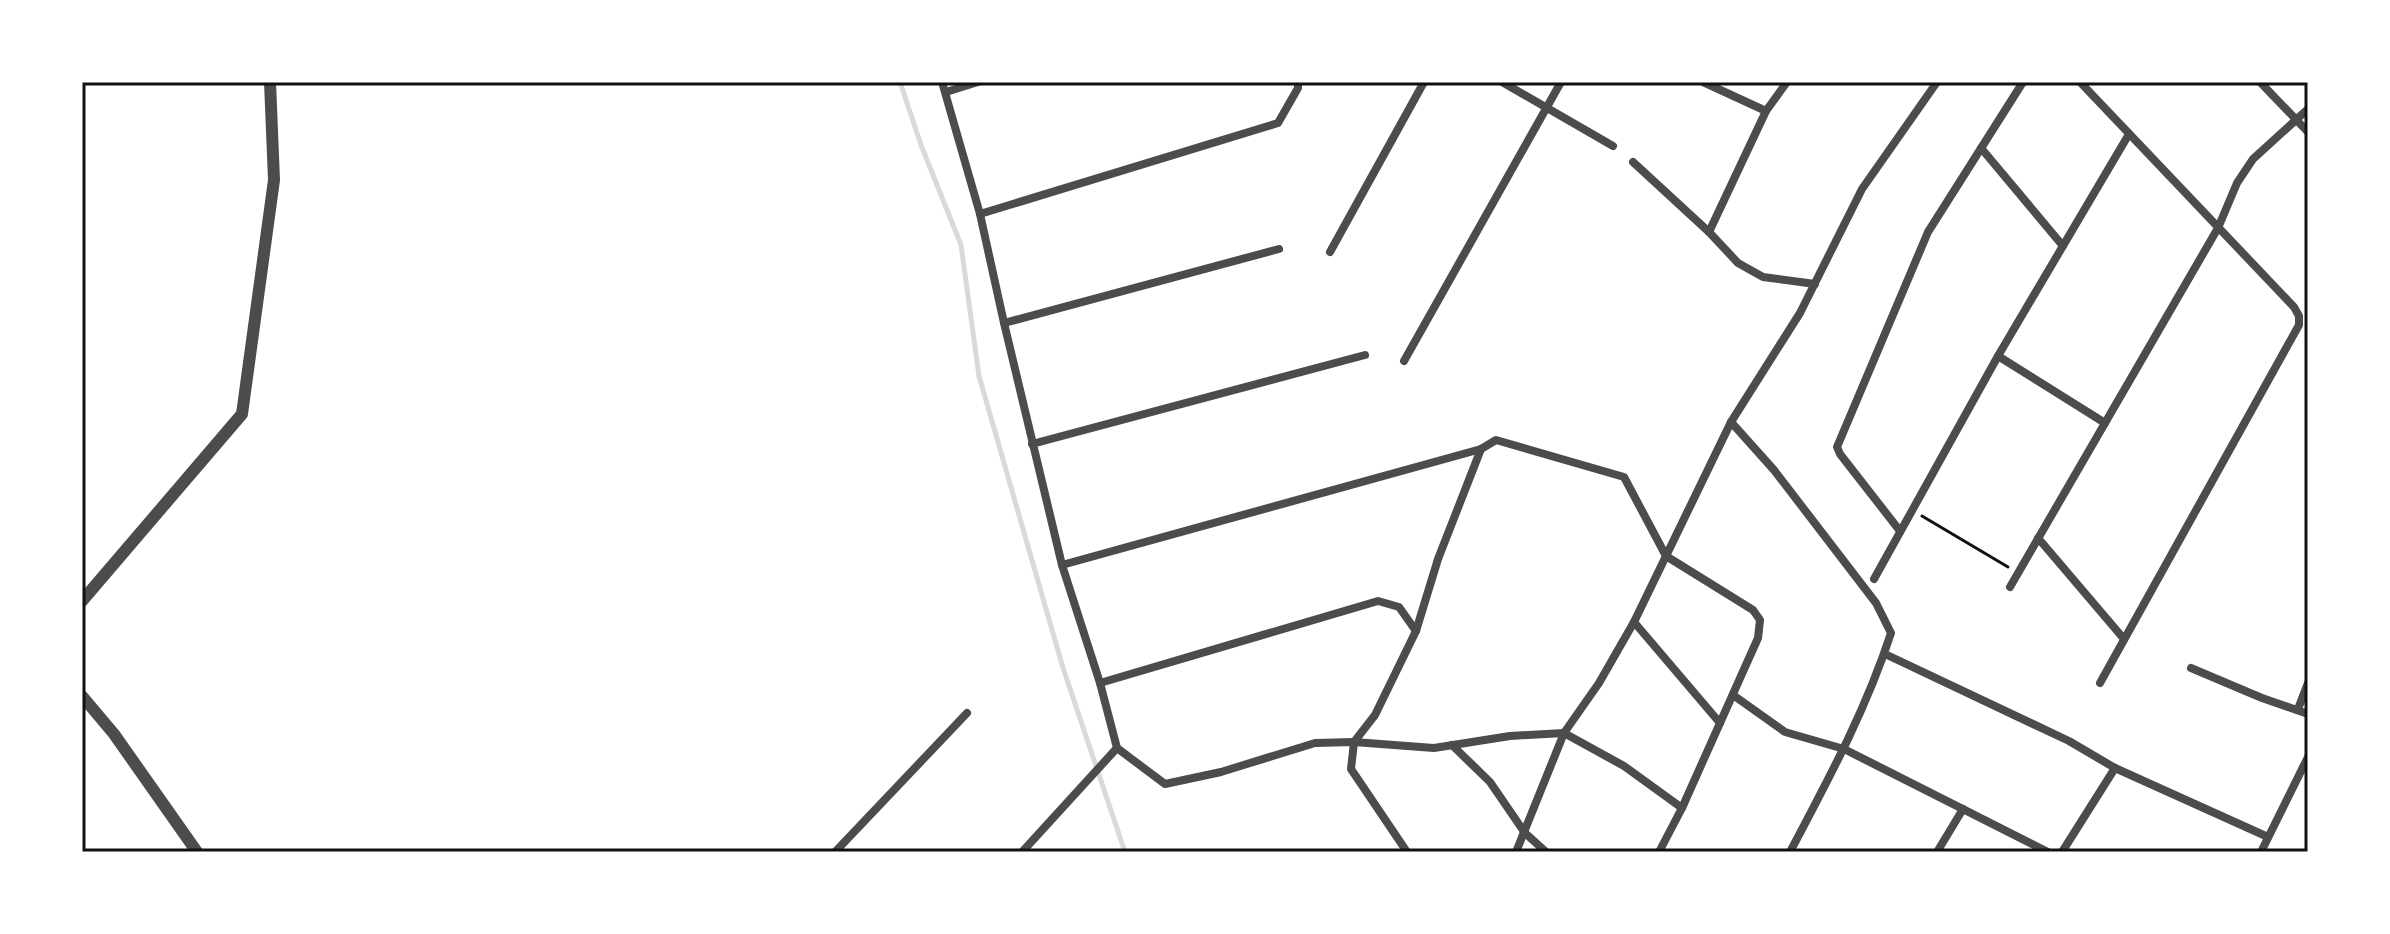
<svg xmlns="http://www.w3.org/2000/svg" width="2390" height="934" font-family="'PT Sans',sans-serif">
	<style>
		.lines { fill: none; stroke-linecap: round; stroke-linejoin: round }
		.stream { stroke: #d9d9d9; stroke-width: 5 }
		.path { stroke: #111; stroke-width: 3 }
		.minor { stroke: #4c4c4c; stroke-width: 8 }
		.tertiary { stroke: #4c4c4c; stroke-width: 12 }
		.neatline { fill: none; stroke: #111; stroke-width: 3 }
	</style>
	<rect width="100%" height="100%" fill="#fff"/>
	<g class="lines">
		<polyline class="stream" points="900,82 921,145 961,245 979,376 1063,668 1125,852"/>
		<polyline class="path" points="1922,516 2008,567"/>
		<g class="minor">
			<polyline points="942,82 980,214 1004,323 1062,565 1100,683 1117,748 1165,784 1221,772 1315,743 1354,742 1434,748 1510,736 1564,733 1624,766 1682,808"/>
			<polyline points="1502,82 1613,146"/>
			<polyline points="1703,82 1766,111"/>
			<polyline points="2080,82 2294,307 2299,316 2299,325 2100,683"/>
			<polyline points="2260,82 2308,132"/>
			<polyline points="946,92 978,82"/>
			<polyline points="1981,148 2063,246"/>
			<polyline points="1633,162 1709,232 1738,263 1763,277 1815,284"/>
			<polyline points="980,214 1278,123 1298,88 1298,82"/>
			<polyline points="1709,232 1766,111 1787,82"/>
			<polyline points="1330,252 1424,82"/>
			<polyline points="1004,323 1279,249"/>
			<polyline points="1998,356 2105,423"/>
			<polyline points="1404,361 1561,82"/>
			<path d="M1731,422L1774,470L1876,603L1891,633C1866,710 1828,780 1790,852"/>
			<polyline points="1032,444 1365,355"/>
			<polyline points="1900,531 1840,454 1837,447 1928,232 2023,82"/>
			<polyline points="2038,538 2124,639"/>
			<polyline points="1062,565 1481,449 1496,440 1624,477 1666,556"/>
			<polyline points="1874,579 1998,356 2129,134"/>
			<polyline points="2010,587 2218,228 2237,183 2253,159 2308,109"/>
			<polyline points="1634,622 1720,723"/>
			<polyline points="1885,654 2069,741 2115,768 2268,837"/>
			<polyline points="2191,668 2262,698 2308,714"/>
			<polyline points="1100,683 1378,601 1399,607 1416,631"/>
			<polyline points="1733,695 1785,732 1844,749 2048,852"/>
			<polyline points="2298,709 2308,683"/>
			<polyline points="1452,745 1490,782 1525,833 1546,852"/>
			<polyline points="835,852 967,713"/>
			<polyline points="1022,852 1117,748"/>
			<polyline points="1407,852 1351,769 1354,742 1375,715 1416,631 1438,559 1481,449"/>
			<polyline points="1516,852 1564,733 1599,683 1634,622 1731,422 1800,313 1862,189 1937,82"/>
			<polyline points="1659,852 1682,808 1758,638 1760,620 1753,610 1666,556"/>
			<polyline points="1937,852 1963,809"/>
			<polyline points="2062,852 2115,768"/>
			<polyline points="2261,852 2308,757"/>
		</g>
		<g class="tertiary">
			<polyline points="82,601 242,414 274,180 270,82"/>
			<polyline points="82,696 114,734 197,852"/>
		</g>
	</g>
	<rect width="2390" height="934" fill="none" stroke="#ffffff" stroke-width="168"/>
	<rect x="84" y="84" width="2222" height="766" class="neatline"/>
</svg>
